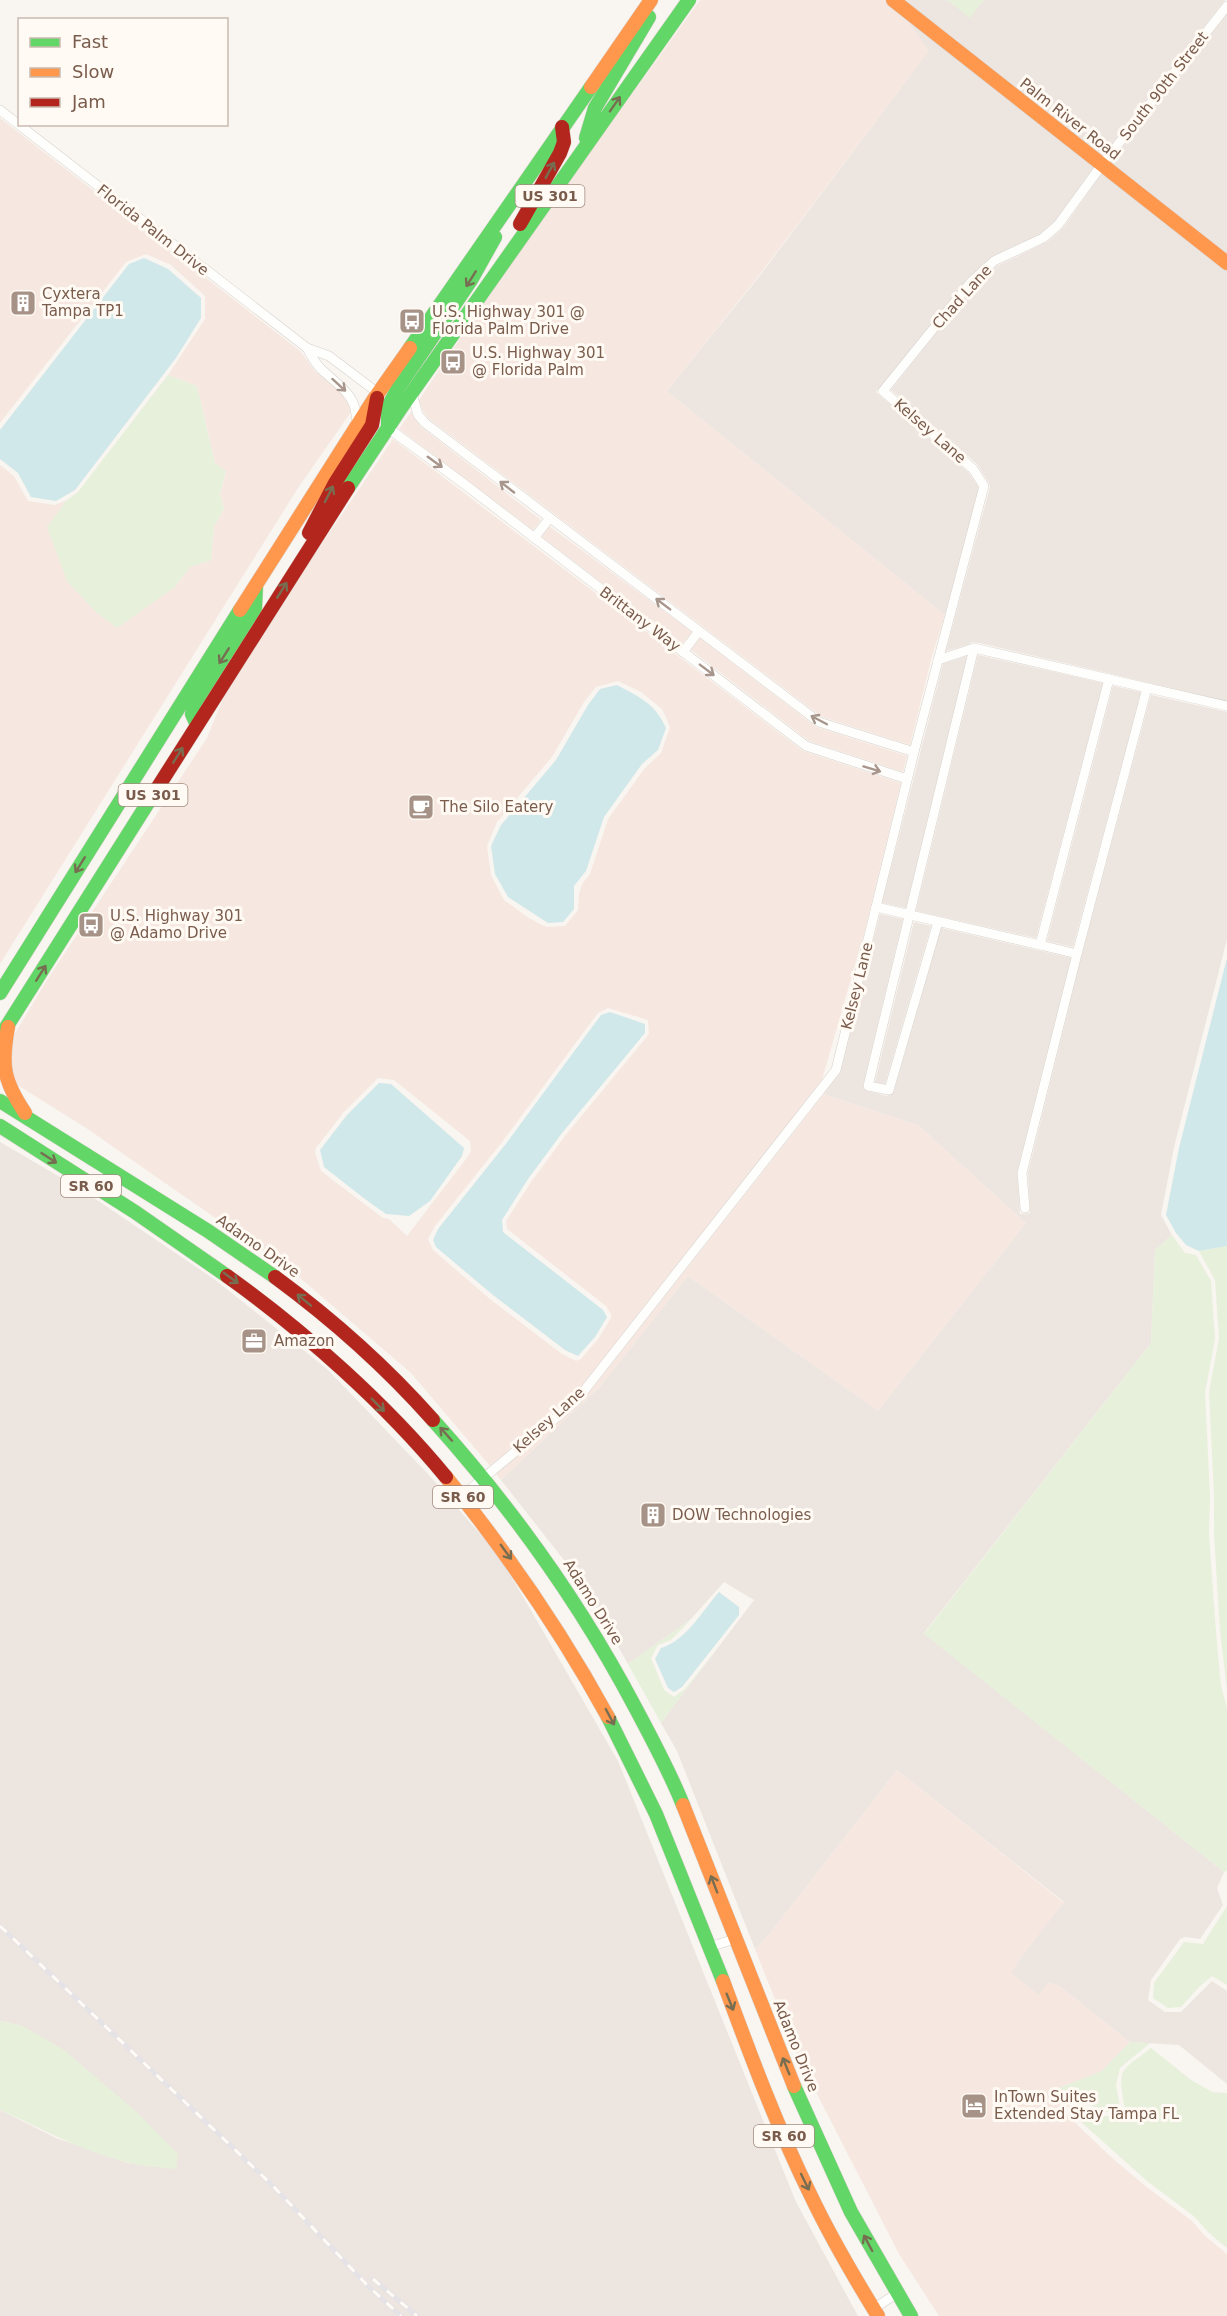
<svg xmlns="http://www.w3.org/2000/svg" width="1227" height="2316" font-family="'DejaVu Sans',sans-serif">
	<style>
		.commercial { fill: #f6e8e1; fill-rule: evenodd }
		.industrial { fill: #ede5e0 }
		.green { fill: #e7f0db }
		.water { fill: #d0e8ea }
		.lines { fill: none; stroke-linecap: round; stroke-linejoin: round }
		.street-casing { stroke: #d7d1cb; stroke-width: 10 }
		.fast-casing { stroke: #d9d2cb; stroke-width: 15 }
		.slow-casing { stroke: #d9d2cb; stroke-width: 15 }
		.jam-casing { stroke: #d9d2cb; stroke-width: 15 }
		.street { stroke: #fefefd; stroke-width: 9 }
		.fast { stroke: #63d668; stroke-width: 14 }
		.slow { stroke: #ff974d; stroke-width: 14 }
		.jam { stroke: #b3261e; stroke-width: 14 }
		.rail-casing { stroke: #e6e3e7; stroke-width: 5 }
		.rail { stroke: #fffaf3; stroke-width: 3; stroke-dasharray: 9; stroke-linecap: butt }
		.oneway { stroke: #776e51 }
		.oneway2 { stroke: #a8958b }
		.labels { text-anchor: middle; dominant-baseline: central; stroke-width: 6; stroke-linejoin: round; paint-order: stroke }
		.shield { fill: #fffaf3; stroke: #a28b7f; stroke-width: 1.5 }
		.shield-label { font-size: 14px; font-weight: bold; fill: #7a5c4d }
		.street-label { font-size: 15px; fill: #7a5c4d; stroke: #fffaf3 }
		.poi-label { font-size: 15px; fill: #7a5c4d; stroke: #fffaf3; text-anchor: start }
	</style>
	<rect width="100%" height="100%" fill="#f9f5f0"/>
	<g class="commercial">
		<polygon points="700,0 884,0 906,18 930,50 757,278 667,391 945,615 932,656 910,745 822,717 428,418 423,411 419,400 513,259"/>
		<polygon points="0,118 300,351 315,371 341,393 348,404 351,412 298,488 0,964 0,465 14,476 28,501 55,505 67,500 64,505 175,587 190,567 211,560 214,526 224,509 220,494 226,472 215,463 197,386 168,375 205,319 205,296 171,265 146,254 126,262 0,423"/>
		<polygon points="411,412 421,427 541,520 533,530 399,429"/>
		<path d="M393,439L803,751L901,783L865,930L822,1080L573,1397L490,1466L411,1373L293,1272L86,1128L11,1081L10,1042L45,983L207,738L228,686L259,636ZM618,681L641,692L662,709L670,727L661,753L645,768L608,819L590,874L582,884L579,894L578,910L565,926L546,927L529,918L504,900L491,875L487,846L497,822L552,757L584,702L596,687ZM608,1008L648,1020L649,1034L565,1136L531,1182L506,1221L507,1229L606,1306L611,1314V1318L598,1339L581,1359L576,1361L562,1354L490,1299L433,1250L428,1239L435,1226L502,1142L598,1013ZM378,1078L394,1080L470,1141L471,1151L466,1159L407,1236L389,1219L383,1218L321,1171L315,1152L316,1148L344,1112Z"/>
		<polygon points="549,526 692,632 682,644 542,537"/>
		<polygon points="700,638 816,727 907,756 903,772 809,741 691,650"/>
		<polygon points="824,1094 918,1125 1026,1223 878,1411 688,1276 600,1387 501,1480 496,1474 580,1404"/>
		<polygon points="897,1770 1064,1903 1016,1964 1048,1983 1058,1985 1130,2042 1102,2071 1060,2088 1079,2104 1067,2107 1064,2112 1111,2157 1144,2185 1192,2221 1205,2236 1227,2254 1227,2316 939,2316 899,2254 797,2055 755,1949 767,1937"/>
	</g>
	<g class="industrial">
		<polygon points="902,0 947,0 970,17 984,0 1225,0 1101,158"/>
		<polygon points="1227,14 1227,256 1109,164"/>
		<polygon points="906,18 1094,167 1055,221 1041,234 993,256 968,278 876,392 969,473 979,488 945,615 667,391 758,278 929,51"/>
		<polygon points="1102,173 1227,270 1227,701 980,643 970,642 970,644 946,651 990,487 989,483 977,464 891,390 974,286 997,266 1047,242 1063,228"/>
		<polygon points="978,655 1103,683 1036,938 916,911"/>
		<polygon points="967,656 906,908 882,903 943,664"/>
		<polygon points="1113,686 1141,692 1073,947 1047,941"/>
		<polygon points="1151,695 1227,712 1227,939 1174,1147 1161,1215 1172,1235 1155,1250 1151,1343 924,1633 1224,1872 1217,1888 1223,1905 1200,1939 1185,1937 1180,1939 1151,1980 1148,2000 1165,2012 1181,2012 1212,1981 1227,1991 1227,2084 1179,2045 1130,2042 1058,1985 1048,1983 1039,1995 1011,1973 1017,1965 1016,1964 1064,1902 897,1770 767,1937 755,1949 677,1751 661,1723 754,1600 724,1582 691,1619 628,1664 582,1583 501,1480 600,1387 688,1276 878,1411 1026,1223 918,1125 824,1094 841,1070 880,914 903,919 863,1085 867,1091 887,1096 894,1091 941,928 1071,958 1017,1172 1020,1214 1030,1213 1028,1173 1082,954"/>
		<polygon points="914,922 931,926 885,1084 875,1082"/>
		<polygon points="0,1142 82,1190 214,1279 327,1369 428,1474 500,1557 618,1761 796,2202 858,2316 0,2316 0,2110 56,2138 131,2164 23,2026 0,2021"/>
	</g>
	<g class="green">
		<polygon points="947,0 984,0 970,18"/>
		<polygon points="168,375 197,386 215,463 226,471 220,494 224,509 214,526 211,560 190,567 175,587 117,628 96,612 67,581 47,527 67,500 78,492"/>
		<polygon points="1172,1235 1185,1253 1196,1255 1211,1281 1215,1339 1205,1393 1210,1496 1209,1535 1216,1632 1221,1686 1227,1708 1227,1870 1224,1872 924,1634 1151,1343 1155,1250"/>
		<polygon points="1227,1246 1227,1689 1220,1631 1214,1534 1214,1495 1209,1392 1219,1338 1215,1280 1199,1251"/>
		<polygon points="691,1619 671,1640 658,1645 651,1658 664,1690 674,1697 685,1689 717,1649 661,1723 628,1664"/>
		<polygon points="1227,1906 1227,1985 1212,1976 1199,1987 1181,2007 1168,2008 1153,1998 1154,1983 1184,1942 1203,1944"/>
		<path d="M0,2021L23,2026L64,2050L139,2114L178,2154L176,2169C161,2167 144,2167 130,2163C83,2152 43,2129 0,2110Z"/>
		<polygon points="1130,2042 1150,2043 1120,2068 1116,2085 1121,2112 1104,2112 1086,2103 1079,2104 1059,2088 1102,2071"/>
		<path d="M1151,2048L1191,2080L1212,2092L1227,2093V2248L1208,2232L1195,2217L1147,2181L1069,2111L1084,2107L1102,2116L1125,2117C1126,2103 1116,2079 1125,2069C1131,2062 1144,2054 1151,2048Z"/>
	</g>
	<g class="water">
		<polygon points="144,258 168,269 201,298 201,318 176,358 75,490 56,501 31,497 18,473 0,459 0,430 129,264"/>
		<path d="M617,685C639,697 655,703 666,728L658,750L642,764L604,817L586,871L574,886V909L563,922L548,923L508,897L495,874L491,846L501,825L556,760L588,705L600,689Z"/>
		<polygon points="1227,958 1227,1246 1199,1251 1186,1245 1176,1233 1166,1215 1179,1148"/>
		<polygon points="610,1012 645,1024 645,1033 562,1133 528,1179 502,1220 503,1232 603,1310 607,1317 595,1337 578,1356 565,1350 493,1295 436,1247 433,1240 438,1229 505,1145 601,1015"/>
		<polygon points="379,1083 391,1084 464,1148 462,1156 430,1201 409,1216 386,1214 365,1199 324,1167 320,1150 347,1115"/>
		<path d="M719,1592L739,1607V1615L682,1687L674,1692L668,1688L655,1659L661,1648C687,1640 702,1611 719,1592Z"/>
	</g>
	<g class="lines">
		<defs>
			<g id="street">
				<polyline points="0,110 307,348 329,356 378,393"/>
				<path d="M307,348C311,355 315,363 321,369C338,385 359,396 356,423"/>
				<polyline points="412,393 418,415 425,423 819,722 914,752"/>
				<polyline points="388,428 463,483 806,746 907,779"/>
				<polyline points="534,538 549,519"/>
				<polyline points="683,652 699,631"/>
				<polyline points="1109,679 1227,706"/>
				<polyline points="876,907 1040,945 1109,679 974,648 938,660"/>
				<polyline points="938,922 889,1090 868,1086 974,648"/>
				<polyline points="1040,945 1077,954 1147,688"/>
				<polyline points="1025,1208 1022,1173 1077,954"/>
				<polyline points="462,1496 576,1401 836,1070 914,752 984,486 973,469 883,391 971,282 994,261 1043,238 1058,225 1101,166 1227,6"/>
				<polyline points="709,1947 735,1939"/>
				<polyline points="873,2309 896,2294"/>
			</g>
			<g id="fast">
				<polyline points="586,138 595,108 649,17"/>
				<polyline points="410,348 591,87"/>
				<polyline points="388,428 388,407 398,388 471,280 495,237"/>
				<polyline points="348,488 401,408 689,0"/>
				<polyline points="197,725 192,714 194,704 255,608 256,586"/>
				<polyline points="0,993 240,610"/>
				<polyline points="0,1037 151,798"/>
				<polyline points="0,1101 208,1231 275,1277"/>
				<polyline points="0,1126 135,1212 227,1276"/>
				<path d="M433,1420C512,1508 580,1603 635,1707C652,1739 670,1772 683,1805"/>
				<polyline points="608,1717 656,1814 723,1981"/>
				<polyline points="794,2086 851,2212 911,2316"/>
			</g>
			<g id="slow">
				<polyline points="893,0 1227,263"/>
				<polyline points="591,87 651,0"/>
				<polyline points="240,610 374,399 410,348"/>
				<path d="M8,1027C1,1065 3,1080 25,1113"/>
				<path d="M446,1477C507,1553 561,1631 608,1717"/>
				<polyline points="683,1805 794,2086"/>
				<path d="M723,1981C750,2054 777,2127 811,2196C831,2238 854,2277 878,2316"/>
			</g>
			<g id="jam">
				<polyline points="520,224 560,153 564,142 562,127"/>
				<polyline points="309,533 335,483 372,425 377,398"/>
				<polyline points="151,798 348,488"/>
				<path d="M227,1276C304,1331 386,1404 446,1477"/>
				<path d="M275,1277C332,1319 386,1367 433,1420"/>
			</g>
		</defs>
		<use href="#street" class="street-casing"/>
		<use href="#fast" class="fast-casing"/>
		<use href="#slow" class="slow-casing"/>
		<use href="#jam" class="jam-casing"/>
		<use href="#street" class="street"/>
		<use href="#fast" class="fast"/>
		<use href="#slow" class="slow"/>
		<use href="#jam" class="jam"/>
		<defs>
			<g id="rail">
				<polyline points="0,1926 271,2184 368,2286 401,2316"/>
				<polyline points="373,2279 417,2316"/>
			</g>
		</defs>
		<use href="#rail" class="rail-casing"/>
		<use href="#rail" class="rail"/>
	</g>
	<defs><path id="oneway-shaft" d="M-6 0H5M1.5-3L5.5 0L1.5 3" fill="none" stroke-width="1.6" stroke-linecap="round" stroke-linejoin="round" transform="scale(1.5)"/></defs>
	<g class="oneway">
		<use href="#oneway-shaft" transform="translate(615 104) rotate(-55)"/>
		<use href="#oneway-shaft" transform="translate(550 170) rotate(-61)"/>
		<use href="#oneway-shaft" transform="translate(471 279) rotate(122)"/>
		<use href="#oneway-shaft" transform="translate(329 494) rotate(-63)"/>
		<use href="#oneway-shaft" transform="translate(282 590) rotate(-58)"/>
		<use href="#oneway-shaft" transform="translate(224 656) rotate(122)"/>
		<use href="#oneway-shaft" transform="translate(178 755) rotate(-58)"/>
		<use href="#oneway-shaft" transform="translate(80 865) rotate(122)"/>
		<use href="#oneway-shaft" transform="translate(41 973) rotate(-58)"/>
		<use href="#oneway-shaft" transform="translate(49 1158) rotate(33)"/>
		<use href="#oneway-shaft" transform="translate(231 1278) rotate(36)"/>
		<use href="#oneway-shaft" transform="translate(304 1300) rotate(-141)"/>
		<use href="#oneway-shaft" transform="translate(378 1405) rotate(45)"/>
		<use href="#oneway-shaft" transform="translate(446 1434) rotate(-132)"/>
		<use href="#oneway-shaft" transform="translate(506 1552) rotate(54)"/>
		<use href="#oneway-shaft" transform="translate(610 1717) rotate(62)"/>
		<use href="#oneway-shaft" transform="translate(714 1884) rotate(-111)"/>
		<use href="#oneway-shaft" transform="translate(730 2002) rotate(68)"/>
		<use href="#oneway-shaft" transform="translate(786 2066) rotate(-112)"/>
		<use href="#oneway-shaft" transform="translate(805 2182) rotate(64)"/>
		<use href="#oneway-shaft" transform="translate(868 2243) rotate(-118)"/>
	</g>
	<g class="oneway2">
		<use href="#oneway-shaft" transform="translate(339 385) rotate(42)"/>
		<use href="#oneway-shaft" transform="translate(435 462) rotate(36)"/>
		<use href="#oneway-shaft" transform="translate(507 487) rotate(-142)"/>
		<use href="#oneway-shaft" transform="translate(663 604) rotate(-143)"/>
		<use href="#oneway-shaft" transform="translate(707 670) rotate(37)"/>
		<use href="#oneway-shaft" transform="translate(819 720) rotate(-152)"/>
		<use href="#oneway-shaft" transform="translate(872 769) rotate(17)"/>
	</g>
	<defs>
		<symbol id="building-square" viewBox="-11 -11 22 22"><rect x="-9" y="-9" width="18" height="18" rx="4" fill="#a69286" stroke="#fffaf3"/><path d="M-4-6H4V6H1V3H-1V6H-4ZM-2.5-4.3h1.7v1.8h-1.7ZM.8-4.3h1.7v1.8H.8ZM-2.5-1h1.7V.8h-1.7ZM.8-1h1.7V.8H.8Z" fill="#fff"/></symbol>
		<symbol id="bus-square" viewBox="-11 -11 22 22"><rect x="-9" y="-9" width="18" height="18" rx="4" fill="#a69286" stroke="#fffaf3"/><path d="M-5-6H5V4H4V6H2V4H-2V6H-4V4H-5ZM-3.5-4V0h7V-4ZM-3.5 1.2v1.5H-2V1.2ZM2 1.2v1.5H3.5V1.2Z" fill="#fff"/></symbol>
		<symbol id="cafe-square" viewBox="-11 -11 22 22"><rect x="-9" y="-9" width="18" height="18" rx="4" fill="#a69286" stroke="#fffaf3"/><path d="M-5.5-4.5H6V0H3Q3 3.5 0 3.5H-2.5Q-5.5 3.5-5.5 0ZM3-3.2v2h1.7v-2ZM-6 4.5H4V6H-6Z" fill="#fff"/></symbol>
		<symbol id="office-square" viewBox="-11 -11 22 22"><rect x="-9" y="-9" width="18" height="18" rx="4" fill="#a69286" stroke="#fffaf3"/><path d="M-6-3h4V-5.5h4V-3h4V5H-6ZM-1-4.5V-3h2v-1.5ZM-6 0V1H6V0Z" fill="#fff"/></symbol>
		<symbol id="hotel-square" viewBox="-11 -11 22 22"><rect x="-9" y="-9" width="18" height="18" rx="4" fill="#a69286" stroke="#fffaf3"/><path d="M-6-4.5h1.5V1H6V5H4.5V3h-9V5H-6ZM-4 0a1.8 1.8 0 1 1 3.6 0ZM.5 0V-2.5h3Q6-2.5 6 0Z" fill="#fff"/></symbol>
	</defs>
	<g fill-rule="evenodd">
		<use href="#building-square" x="8" y="288" width="30" height="30"/>
		<use href="#bus-square" x="397" y="306" width="30" height="30"/>
		<use href="#bus-square" x="438" y="347" width="30" height="30"/>
		<use href="#cafe-square" x="406" y="792" width="30" height="30"/>
		<use href="#bus-square" x="76" y="910" width="30" height="30"/>
		<use href="#office-square" x="239" y="1326" width="30" height="30"/>
		<use href="#building-square" x="638" y="1500" width="30" height="30"/>
		<use href="#hotel-square" x="959" y="2091" width="30" height="30"/>
	</g>
	<g class="labels">
		<g class="shield">
			<rect x="515.5" y="185" width="69" height="22" rx="4.5"/>
			<rect x="118.5" y="784" width="69" height="22" rx="4.5"/>
			<rect x="61" y="1175" width="60" height="22" rx="4.5"/>
			<rect x="433" y="1486" width="60" height="22" rx="4.5"/>
			<rect x="754" y="2125" width="60" height="22" rx="4.5"/>
		</g>
		<g class="shield-label">
			<text x="550" y="196">US 301</text>
			<text x="153" y="795">US 301</text>
			<text x="91" y="1186">SR 60</text>
			<text x="463" y="1497">SR 60</text>
			<text x="784" y="2136">SR 60</text>
		</g>
		<g class="street-label">
			<text transform="translate(1164 86) rotate(-52)">South 90th Street</text>
			<text transform="translate(1070 119) rotate(38)">Palm River Road</text>
			<text transform="translate(153 230) rotate(38)">Florida Palm Drive</text>
			<text transform="translate(962 297) rotate(-48)">Chad Lane</text>
			<text transform="translate(930 431) rotate(41)">Kelsey Lane</text>
			<text transform="translate(640 619) rotate(37)">Brittany Way</text>
			<text transform="translate(857 986) rotate(-76)">Kelsey Lane</text>
			<text transform="translate(258 1246) rotate(35)">Adamo Drive</text>
			<text transform="translate(549 1420) rotate(-42)">Kelsey Lane</text>
			<text transform="translate(593 1602) rotate(58)">Adamo Drive</text>
			<text transform="translate(796 2046) rotate(68)">Adamo Drive</text>
		</g>
		<g class="poi-label">
			<text x="42" y="294">Cyxtera<tspan x="42" dy="17">Tampa TP1</tspan></text>
			<text x="432" y="312">U.S. Highway 301 @<tspan x="432" dy="17">Florida Palm Drive</tspan></text>
			<text x="472" y="353">U.S. Highway 301<tspan x="472" dy="17">@ Florida Palm</tspan></text>
			<text x="440" y="807">The Silo Eatery</text>
			<text x="110" y="916">U.S. Highway 301<tspan x="110" dy="17">@ Adamo Drive</tspan></text>
			<text x="274" y="1341">Amazon</text>
			<text x="672" y="1515">DOW Technologies</text>
			<text x="994" y="2097">InTown Suites<tspan x="994" dy="17">Extended Stay Tampa FL</tspan></text>
		</g>
	</g>
	<rect x="18" y="18" width="210" height="108" fill="#fffaf3" stroke="#cabbb1" stroke-width="1.5"/>
	<rect x="30" y="38" width="30" height="9" fill="#63d668" stroke="#cabbb1" stroke-width="1.5"/>
	<text x="72" y="48" font-size="18" fill="#7a5c4d">Fast</text>
	<rect x="30" y="68" width="30" height="9" fill="#ff974d" stroke="#cabbb1" stroke-width="1.5"/>
	<text x="72" y="78" font-size="18" fill="#7a5c4d">Slow</text>
	<rect x="30" y="98" width="30" height="9" fill="#b3261e" stroke="#cabbb1" stroke-width="1.5"/>
	<text x="72" y="108" font-size="18" fill="#7a5c4d">Jam</text>
</svg>
